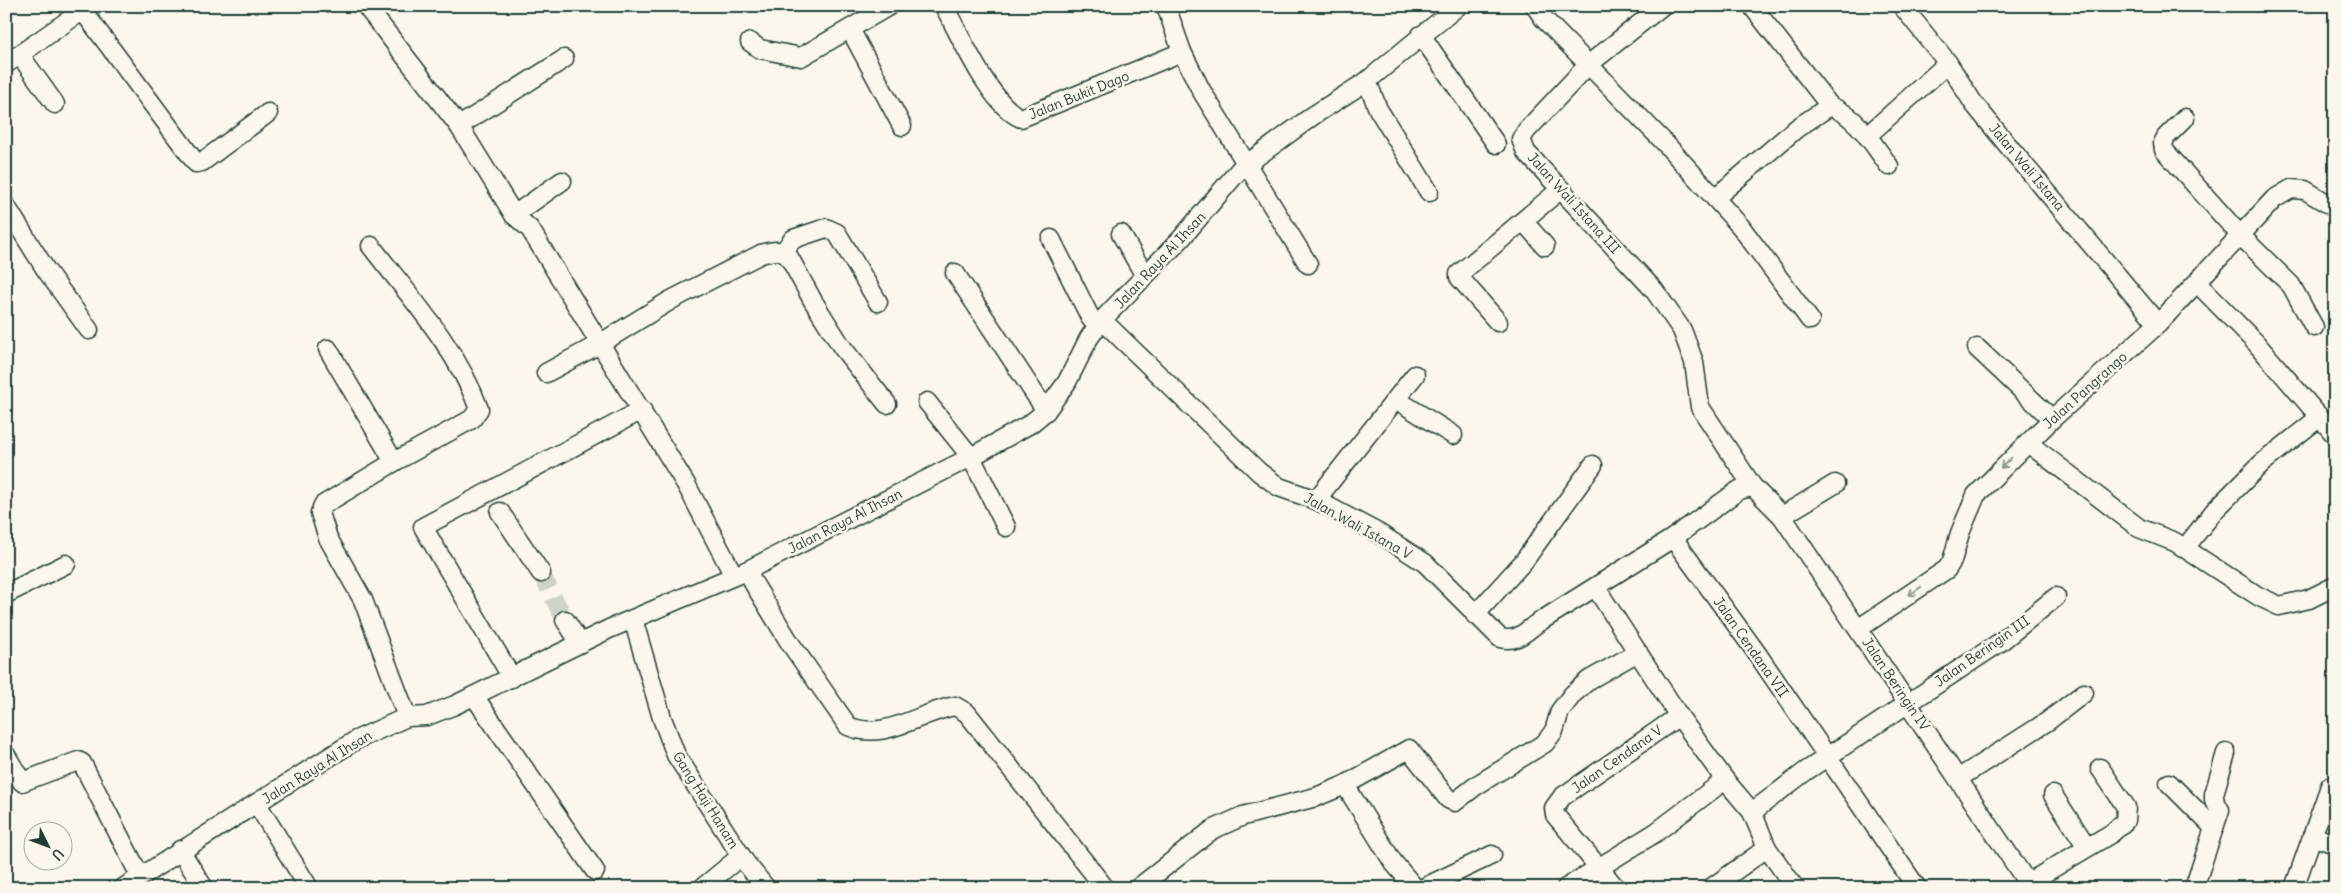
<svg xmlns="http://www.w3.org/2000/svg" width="2341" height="894" font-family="Delius,sans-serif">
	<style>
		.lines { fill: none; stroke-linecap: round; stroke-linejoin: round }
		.minor-tunnel { stroke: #cfd2c7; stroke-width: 18; stroke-dasharray: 18 9; stroke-linecap: butt }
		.minor-casing { stroke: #1f3d34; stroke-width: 21 }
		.minor { stroke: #fbf7ec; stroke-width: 18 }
		.oneway { stroke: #8d9a90 }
		.labels { text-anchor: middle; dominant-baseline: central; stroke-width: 5; stroke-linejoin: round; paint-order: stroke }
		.street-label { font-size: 14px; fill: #1f3d34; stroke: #fbf7ec }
	</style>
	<rect width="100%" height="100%" fill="#fbf7ec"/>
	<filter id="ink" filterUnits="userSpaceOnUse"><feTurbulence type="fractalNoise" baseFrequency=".02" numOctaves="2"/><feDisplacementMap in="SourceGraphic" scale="10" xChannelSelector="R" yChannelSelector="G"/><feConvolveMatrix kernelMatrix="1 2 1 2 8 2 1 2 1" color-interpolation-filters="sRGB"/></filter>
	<g filter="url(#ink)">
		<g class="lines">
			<polyline class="minor-tunnel" points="541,573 565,620"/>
			<defs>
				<g id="minor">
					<polyline points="366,6 459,126 514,215 530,229 687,486 734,576"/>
					<path d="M944,6C960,35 991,106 1021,118L1182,52"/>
					<polyline points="1166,6 1182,52 1201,90 1308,264"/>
					<polyline points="1535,6 1544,19 1664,142 1741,227 1810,320"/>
					<polyline points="1662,6 1588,65 1527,130 1521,139 1526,152 1654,290 1682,330 1694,362 1700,407 1753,487 1782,516 2031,888"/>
					<polyline points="1752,6 1830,106"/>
					<polyline points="1902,6 1948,63 1974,104 2015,154 2158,324"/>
					<polyline points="83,11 196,163 202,162 268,113"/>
					<polyline points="850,29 902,126"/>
					<polyline points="1421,35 1496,144"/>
					<polyline points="750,42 760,49 801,57 889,6"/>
					<polyline points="20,55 55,104"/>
					<polyline points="6,64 89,6"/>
					<polyline points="1367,81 1378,109 1429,192"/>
					<polyline points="2185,118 2166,137 2163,143 2164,150 2240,235 2291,285 2314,327"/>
					<polyline points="459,126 564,59"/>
					<polyline points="1867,136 1948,63"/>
					<path d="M1715,198L1797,128L1830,106C1857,116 1873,144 1889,166"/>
					<polyline points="6,206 46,270 89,330"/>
					<polyline points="514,215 562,181"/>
					<polyline points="1524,222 1545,246"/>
					<polyline points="1121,234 1145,276"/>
					<polyline points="1051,239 1091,319"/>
					<path d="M371,246C410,297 457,348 479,409L472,419L394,462"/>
					<polyline points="784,251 793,239 826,228 837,233 878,302"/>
					<polyline points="955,273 1046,411"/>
					<polyline points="2197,283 2256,343 2335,435"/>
					<path d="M1102,320L1259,472L1279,487L1316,500L1380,534L1425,563L1500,638C1516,642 1523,634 1536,624L1673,538L1739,490L1753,487"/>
					<polyline points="1498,322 1459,277 1459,274 1561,189"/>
					<polyline points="1977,348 2052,419"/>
					<polyline points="328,349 394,462 323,505 320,513 328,538 363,600 407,717"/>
					<path d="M546,373L601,343L671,300L761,254C772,251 780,248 789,257L813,301L842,347L887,404"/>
					<polyline points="1397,400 1453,435"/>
					<polyline points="927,402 971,457 1006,527"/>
					<polyline points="2028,443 2139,528 2175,542 2258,596 2279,606 2309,599 2335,586"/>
					<polyline points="1316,500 1415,375"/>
					<polyline points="500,512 541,573"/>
					<polyline points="1782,516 1835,484"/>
					<polyline points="1673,538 1756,652 1917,888"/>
					<polyline points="2185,548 2215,510 2261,464 2320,417"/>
					<path d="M746,571L790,643L848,726C884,742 920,712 955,706L967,713L1105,888"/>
					<polyline points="1596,588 1679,716 1725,780 1752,812 1767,848 1795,888"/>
					<polyline points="6,594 66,564"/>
					<polyline points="1475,615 1524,561 1593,465"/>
					<polyline points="633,619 662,718 676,755 745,862 766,888"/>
					<polyline points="565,620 580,643"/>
					<polyline points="1858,629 1947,569 1952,561 1960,533 1976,495 2052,419 2158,324 2274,199 2291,189 2305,190 2335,208"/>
					<polyline points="512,678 423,527 642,410"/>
					<polyline points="474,696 595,871"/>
					<polyline points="6,755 22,782 78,761 82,763 140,876"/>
					<polyline points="1959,778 2048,721 2084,693"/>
					<polyline points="2169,783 2214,828"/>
					<polyline points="1345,785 1393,862 1415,888"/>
					<polyline points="2053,795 2087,847"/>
					<polyline points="257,804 309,888"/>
					<polyline points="1752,812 1806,771 1999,643 2056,597"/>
					<polyline points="2312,836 2335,844"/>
					<polyline points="180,850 204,888"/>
					<polyline points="2028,883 2112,833 2125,821 2126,807 2100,768"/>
					<polyline points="123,888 356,740 407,717 427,716 455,705 609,629 746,571 971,457 1030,424 1046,411 1067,382 1089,338 1102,320 1180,240 1240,169 1314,115 1367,81 1458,6"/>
					<polyline points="702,888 741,856"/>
					<polyline points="1138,888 1212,830 1243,816 1316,797 1345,785 1409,749 1448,799 1455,802 1477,785 1545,743 1554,731 1560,711 1573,694 1589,680 1638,652"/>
					<polyline points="1423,888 1492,855"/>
					<polyline points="1566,888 1655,833 1725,780"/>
					<polyline points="1616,888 1555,815 1554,808 1562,797 1679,716"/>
					<polyline points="1711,888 1767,848"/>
					<polyline points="2194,888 2220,810 2214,800 2214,794 2226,753"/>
					<polyline points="2294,888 2330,786"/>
				</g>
			</defs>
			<use href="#minor" class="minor-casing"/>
			<use href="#minor" class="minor"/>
		</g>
		<defs><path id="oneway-shaft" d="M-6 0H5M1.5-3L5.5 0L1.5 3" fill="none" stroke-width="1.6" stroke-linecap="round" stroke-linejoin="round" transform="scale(1.25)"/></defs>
		<g class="oneway">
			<use href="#oneway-shaft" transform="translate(2006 463) rotate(136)"/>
			<use href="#oneway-shaft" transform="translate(1915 591) rotate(146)"/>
		</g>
	</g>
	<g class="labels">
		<g class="street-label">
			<text transform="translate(1079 95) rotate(-22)">Jalan Bukit Dago</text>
			<text transform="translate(2027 167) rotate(50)">Jalan Wali Istana</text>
			<text transform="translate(1574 203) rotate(48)">Jalan Wali Istana III</text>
			<text transform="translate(1160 260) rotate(-47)">Jalan Raya Al Ihsan</text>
			<text transform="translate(2085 390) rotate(-42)">Jalan Pangrango</text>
			<text transform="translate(845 521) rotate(-27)">Jalan Raya Al Ihsan</text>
			<text transform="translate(1358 526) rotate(29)">Jalan Wali Istana V</text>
			<text transform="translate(1751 647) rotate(55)">Jalan Cendana VII</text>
			<text transform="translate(1982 651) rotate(-35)">Jalan Beringin III</text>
			<text transform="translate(1896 684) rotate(56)">Jalan Beringin IV</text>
			<text transform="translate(1617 759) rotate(-35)">Jalan Cendana V</text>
			<text transform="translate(317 767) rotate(-32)">Jalan Raya Al Ihsan</text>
			<text transform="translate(706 800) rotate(58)">Gang Haji Hanam</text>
		</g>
	</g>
	<rect width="2341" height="894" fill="none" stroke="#fbf7ec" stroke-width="25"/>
	<rect x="12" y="12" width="2316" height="869" fill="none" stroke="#1f3d34" stroke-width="2" filter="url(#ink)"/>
	<g transform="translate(48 846) rotate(132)"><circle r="24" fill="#fbf7ec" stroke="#a3ada2"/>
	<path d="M0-4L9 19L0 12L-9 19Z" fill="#1f3d34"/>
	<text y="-8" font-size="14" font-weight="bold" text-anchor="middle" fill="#1f3d34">U</text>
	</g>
</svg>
